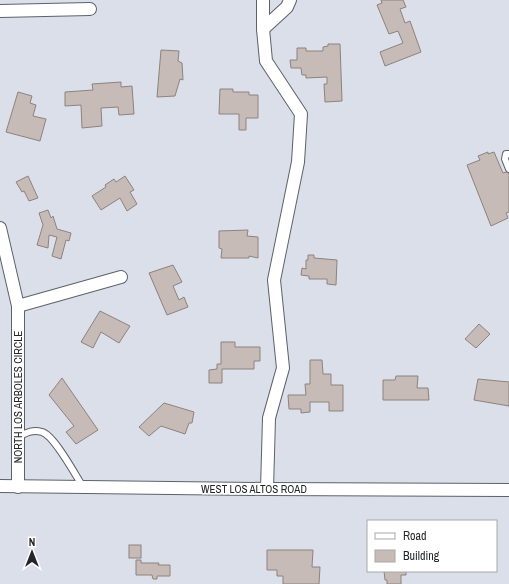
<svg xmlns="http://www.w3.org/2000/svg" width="509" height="584" font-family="'Archivo Narrow',sans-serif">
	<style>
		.building { fill: #c7bbb7; stroke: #8d827e }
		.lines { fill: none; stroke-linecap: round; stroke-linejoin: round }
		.lane-casing { stroke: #5d616a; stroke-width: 8 }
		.street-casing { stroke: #5d616a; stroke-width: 14 }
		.lane { stroke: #fff; stroke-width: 6 }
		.street { stroke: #fff; stroke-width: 12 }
		.labels { text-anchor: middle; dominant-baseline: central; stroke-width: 3; stroke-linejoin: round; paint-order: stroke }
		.street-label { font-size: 11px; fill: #232529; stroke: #fff }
	</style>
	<rect width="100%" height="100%" fill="#dadfe9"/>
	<g class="building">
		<polygon points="381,0 403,0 406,7 400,9 405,23 410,21 421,52 385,66 380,52 403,43 398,31 389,34 377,5 382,3"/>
		<polygon points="328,44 340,44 342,101 325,102 324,84 327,84 327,77 306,78 306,75 302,75 301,68 291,68 290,60 297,60 297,48 306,48 306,51 323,51 323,47 328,46"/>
		<polygon points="161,50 179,51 178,61 182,63 183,80 180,79 175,96 157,97"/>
		<polygon points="121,82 121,87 132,86 134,114 119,115 118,107 101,108 102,126 82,128 81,105 65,106 65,92 93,90 92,84"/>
		<polygon points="220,89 233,89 233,92 249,92 249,95 258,95 258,118 246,118 246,130 239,130 239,114 219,114"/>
		<polygon points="18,92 32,96 30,103 36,105 33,116 46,119 40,141 6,132"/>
		<polygon points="488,152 488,154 494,152 503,173 509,171 509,212 506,213 508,218 491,226 467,165 480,160 478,156"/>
		<polygon points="28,176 38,198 29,201 24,191 22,192 16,182"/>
		<polygon points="125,176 134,190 130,192 137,204 127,211 120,198 101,210 92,196 106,187 105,185 114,179 116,182"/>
		<polygon points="48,210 51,218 53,216 57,229 71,233 69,241 66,240 61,259 52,256 57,237 49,235 48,248 37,245 43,225 39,213"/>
		<polygon points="248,230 247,236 258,237 258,258 249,256 249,258 221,258 222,249 219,248 219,231"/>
		<polygon points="308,255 314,255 314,258 337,260 336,285 327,284 327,279 309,279 309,276 301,275 302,268 306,269 306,260 308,260"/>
		<polygon points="173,265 182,282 173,286 179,300 184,297 188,307 167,315 149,273"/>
		<polygon points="100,311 130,326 119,343 101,332 93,348 81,342"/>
		<polygon points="479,324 490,334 476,348 465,339"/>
		<polygon points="221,342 235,342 235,347 260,347 260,361 254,361 254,369 222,369 222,383 209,383 209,370 217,369 217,364 221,364"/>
		<polygon points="310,360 322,360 323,374 331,374 331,385 343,385 343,411 329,411 329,402 310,402 310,412 301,413 301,409 289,409 288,395 306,395 305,384 310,384"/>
		<polygon points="396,376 418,376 417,388 428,388 429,400 383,400 383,380 395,380"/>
		<polygon points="62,378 98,430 76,444 66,432 74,426 49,395"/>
		<polygon points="478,379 509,382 509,406 474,400"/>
		<polygon points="164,403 194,412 192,423 189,423 185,434 161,426 149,436 139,427"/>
		<rect x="129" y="545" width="12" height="13"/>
		<polygon points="267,550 313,550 312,567 320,567 319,584 283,584 283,576 277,576 277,570 267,570"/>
		<polygon points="136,560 141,560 141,563 159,563 158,565 170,565 170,576 157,576 157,579 153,579 152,575 136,575"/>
		<polygon points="384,571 406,571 406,575 401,575 401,584 387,584 387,580 385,580"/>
	</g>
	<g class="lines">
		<defs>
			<g id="lane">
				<polyline points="509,154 506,154 505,159 509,169"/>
				<path d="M18,437C26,433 32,429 42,432C54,435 76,476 83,487"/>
			</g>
			<g id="street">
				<polyline points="263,0 263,29 266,61 301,114 298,162 274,280 283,368 269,418 267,489"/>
				<polyline points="0,11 90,9"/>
				<polyline points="263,29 287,7 290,0"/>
				<polyline points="0,228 18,306 18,487"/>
				<polyline points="18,306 121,277"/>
				<polyline points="0,486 267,489 509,490"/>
			</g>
		</defs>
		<use href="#lane" class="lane-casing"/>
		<use href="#street" class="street-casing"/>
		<use href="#lane" class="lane"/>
		<use href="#street" class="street"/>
	</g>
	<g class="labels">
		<g class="street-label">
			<text transform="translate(18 397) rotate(-90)">NORTH LOS ARBOLES CIRCLE</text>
			<text x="254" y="489">WEST LOS ALTOS ROAD</text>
		</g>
	</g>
	<rect x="367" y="520" width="130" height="52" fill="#ffffff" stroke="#a7a8a9"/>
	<rect x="375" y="533" width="20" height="6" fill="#ffffff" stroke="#a7a8a9"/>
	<text x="403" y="540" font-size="12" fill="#232529">Road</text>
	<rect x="375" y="550" width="20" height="12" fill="#c7bbb7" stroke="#a7a8a9"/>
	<text x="403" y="560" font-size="12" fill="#232529">Building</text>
	<g transform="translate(32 552)" stroke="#ffffff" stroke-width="3" paint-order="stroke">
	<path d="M0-3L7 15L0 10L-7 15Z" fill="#232529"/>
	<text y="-6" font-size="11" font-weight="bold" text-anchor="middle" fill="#232529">N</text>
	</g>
</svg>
